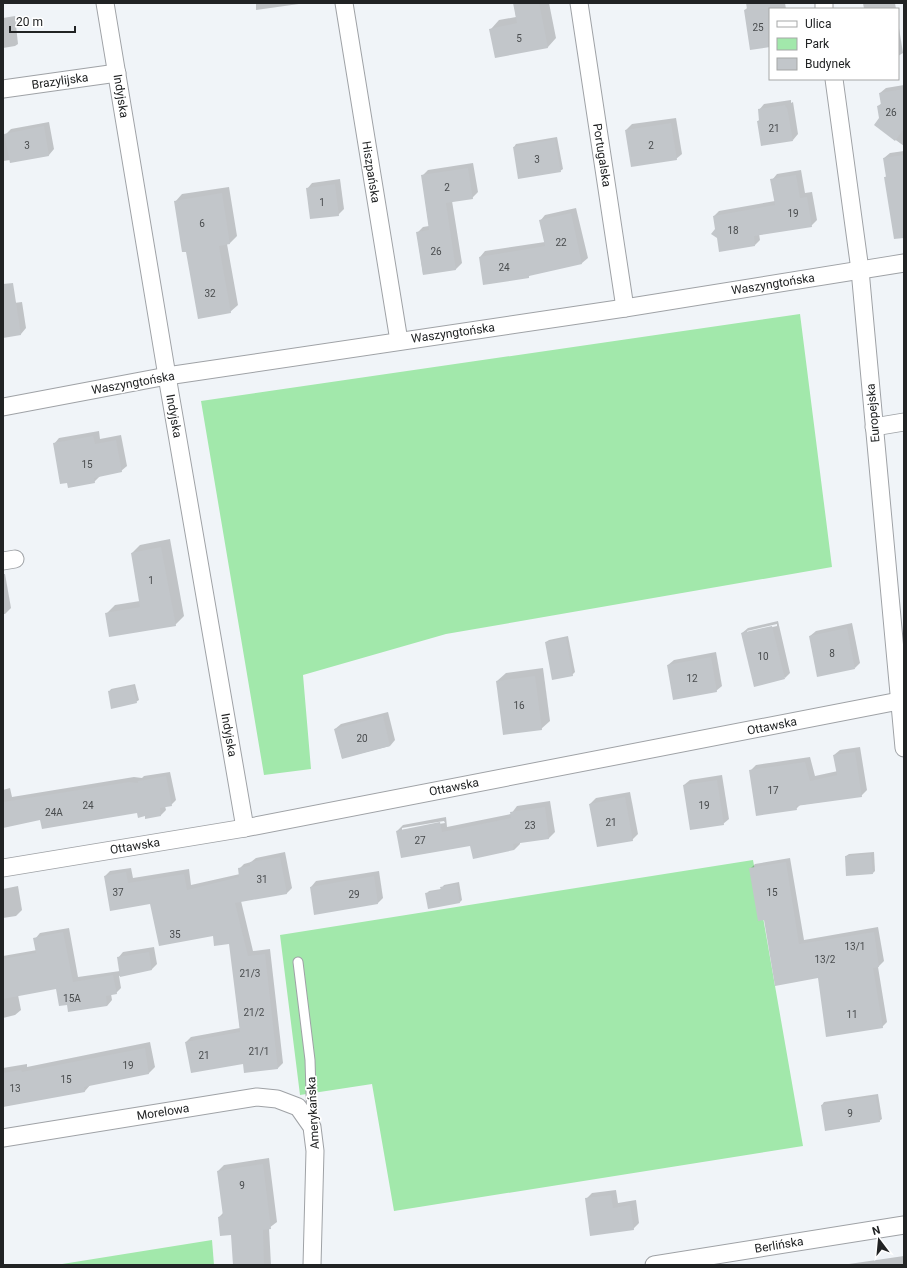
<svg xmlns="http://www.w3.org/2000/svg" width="907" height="1268" font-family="Roboto,sans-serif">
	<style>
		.green { fill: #a2e8ab }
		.shadow { fill: #0003; fill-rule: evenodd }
		.building { fill: #c2c6ca }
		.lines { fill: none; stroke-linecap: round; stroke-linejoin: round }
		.lane-casing { stroke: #9fa2a6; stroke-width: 11 }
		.street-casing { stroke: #9fa2a6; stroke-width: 19 }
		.lane { stroke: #fff; stroke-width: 9 }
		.street { stroke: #fff; stroke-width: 17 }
		.labels { text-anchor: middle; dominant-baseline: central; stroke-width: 3.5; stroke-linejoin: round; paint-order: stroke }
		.number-label { font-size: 10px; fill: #494c4e }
		.street-label { font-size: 12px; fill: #212324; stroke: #fff }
	</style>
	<rect width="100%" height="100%" fill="#f0f4f8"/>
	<g class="green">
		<polygon points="800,314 832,567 446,634 303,675 311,769 264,775 201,401"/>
		<polygon points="753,860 803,1146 394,1211 372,1084 300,1095 280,935"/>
		<polygon points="212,1240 214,1265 56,1265"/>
	</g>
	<g class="shadow">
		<polygon points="256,3 306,3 256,10"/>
		<polygon points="514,3 549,3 556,38 548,47 496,57 491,29 499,20 516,17"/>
		<polygon points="747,3 785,3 786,9 770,9 770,46 745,10 748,7"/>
		<polygon points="863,3 895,3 896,9 864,9"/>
		<polygon points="15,16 18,44 15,46 3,48 3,18"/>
		<polygon points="898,22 903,53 898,56"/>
		<polygon points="904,85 904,146 875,125 880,118 878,106 882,103 880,93 886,88"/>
		<polygon points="791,100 791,103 793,102 798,134 793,140 758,121 760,119 759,110 764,104"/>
		<polygon points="676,118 682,154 676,159 626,130 632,124"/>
		<polygon points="49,122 54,149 49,155 10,162 10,160 3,161 3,135 5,135 11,129"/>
		<polygon points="557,137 563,169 560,171 514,147 516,144"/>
		<polygon points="904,151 904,213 885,177 887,176 884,158 890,153"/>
		<polygon points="473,163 478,192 472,198 452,201 462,263 456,269 423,274 417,233 423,227 429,226 422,176 428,170"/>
		<polygon points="801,170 805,193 812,192 817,220 811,226 759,234 760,240 755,245 716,229 714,216 719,211 775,201 772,180 777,174"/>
		<polygon points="340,179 344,209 338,215 307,189 312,183"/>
		<polygon points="229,187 237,236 230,243 227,244 238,305 230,312 187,251 175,202 182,194"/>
		<polygon points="576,208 588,258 582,263 530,275 528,277 480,257 485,251 545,242 540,221 545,215"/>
		<polygon points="3,286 6,304 22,302 26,328 21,334 3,337"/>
		<polygon points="99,431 100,439 121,435 127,466 121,471 100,476 94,482 54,444 59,438"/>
		<polygon points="170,539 184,616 175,625 106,614 115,605 140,601 132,553 140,545"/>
		<polygon points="3,574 5,574 11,608 5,614 3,614"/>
		<path d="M778,621L790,673L785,678L742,633L748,628ZM777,624V626L747,633V631Z"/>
		<polygon points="852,623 860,663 855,668 810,636 816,631"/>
		<polygon points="568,636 575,672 572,675 546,642 549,640"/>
		<polygon points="716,652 722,686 716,691 668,665 674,660"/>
		<polygon points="543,668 550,721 541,729 497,681 506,673"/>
		<polygon points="135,684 139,700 136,702 109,692 111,689"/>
		<polygon points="388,712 395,740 390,746 342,758 335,729 341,724"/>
		<polygon points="860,747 867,790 861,796 800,805 796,809 750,771 756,765 810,757 815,776 838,771 834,755 840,750"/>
		<polygon points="170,772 176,800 171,805 165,806 166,810 161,815 145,815 138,812 41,819 3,827 3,790 10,788 12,797 134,777 142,778 144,776"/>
		<polygon points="722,775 729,819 723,824 684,785 690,780"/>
		<polygon points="630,792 638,834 632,840 590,804 596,798"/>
		<path d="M550,801L555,832L549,838L520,842V844L514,850L471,845L397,831L403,825L446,817L447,827L511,814L517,806ZM444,821L445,823L402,830V828Z"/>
		<polygon points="285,852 292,888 287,893 241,901 253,951 270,949 283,1063 278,1068 244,1063 186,1042 191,1037 240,1028 230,943 151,903 105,876 110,871 131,868 133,878 189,869 191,885 240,874 239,869 244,864 251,862 256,858"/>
		<polygon points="874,852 875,871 873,873 846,856 849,854"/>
		<polygon points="790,858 804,940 878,927 884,961 878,967 887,1022 882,1027 819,977 765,919 750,869 755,864"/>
		<polygon points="379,871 383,898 378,903 311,887 316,881"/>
		<polygon points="459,882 462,900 460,902 426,894 429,891 441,889 444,885"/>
		<polygon points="18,886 22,910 16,916 3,918 3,889"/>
		<polygon points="69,928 78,977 120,971 118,958 123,952 154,947 157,964 152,969 119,976 121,988 116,993 111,994 112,1000 107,1006 67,1004 57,988 18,995 21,1010 15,1015 3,1018 3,956 37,950 35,939 40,933"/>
		<polygon points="150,1042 155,1067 149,1073 91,1084 85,1091 3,1106 3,1068 27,1064 27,1067"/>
		<polygon points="878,1094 882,1119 879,1121 826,1130 822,1105 824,1102"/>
		<polygon points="269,1158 277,1222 269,1228 271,1265 234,1265 232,1234 219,1217 224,1212 218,1171 224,1165"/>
		<polygon points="616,1190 618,1203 636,1200 639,1223 633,1229 586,1199 592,1193"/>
		<polygon points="904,1256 904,1265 842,1265"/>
	</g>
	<g class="building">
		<polygon points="513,3 539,3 548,48 495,58 489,29 517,23"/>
		<polygon points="746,3 770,3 770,47 750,50 744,10 747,9"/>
		<polygon points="904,89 904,129 895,141 874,125 879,118 877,106 881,105 879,93"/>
		<polygon points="785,105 786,108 787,107 793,141 761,146 757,121 759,121 758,109"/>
		<polygon points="671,123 677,160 631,167 625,130"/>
		<polygon points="44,126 49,156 10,163 4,134"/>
		<polygon points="555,139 561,172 518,179 513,147"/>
		<polygon points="904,155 904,238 894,239 884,177 886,177 883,158"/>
		<polygon points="468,168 473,199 446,203 456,270 423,275 416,232 429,230 421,175"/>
		<polygon points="796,175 800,198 807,197 812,227 754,236 755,246 719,252 717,238 711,234 715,229 713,216 775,205 770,179"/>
		<polygon points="335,184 339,216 310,219 306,188"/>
		<polygon points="222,193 230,244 219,246 231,313 198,319 186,252 182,252 174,201"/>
		<polygon points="571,213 582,264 529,276 529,278 483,285 479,257 545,246 539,220"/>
		<polygon points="13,283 21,335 3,338 3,284"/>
		<polygon points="93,436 95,444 116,440 122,472 94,478 95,483 68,488 67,483 60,484 53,443"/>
		<polygon points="161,547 176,626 109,637 105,613 140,607 131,553"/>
		<polygon points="772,626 785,679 754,687 741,633"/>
		<polygon points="847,628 855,669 817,677 809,636"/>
		<polygon points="566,638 573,676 552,680 545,642"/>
		<polygon points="711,657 717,692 673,700 667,665"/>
		<polygon points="535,676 542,730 503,735 496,681"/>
		<polygon points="133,686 137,703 111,709 108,691"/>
		<polygon points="383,716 390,746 342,759 334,729"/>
		<polygon points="855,752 862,797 796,806 797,810 756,816 749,770 805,762 810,781 837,775 833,755"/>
		<polygon points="166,776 172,806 160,808 161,816 145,819 145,816 138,818 137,813 42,829 40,820 3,828 3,802 129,782 138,783 138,781"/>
		<polygon points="717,780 724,825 690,830 683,785"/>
		<polygon points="625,797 633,841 597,847 589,804"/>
		<polygon points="545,807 549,839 513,844 514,850 473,859 470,846 401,858 396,831 440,822 442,832 511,818 510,812"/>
		<polygon points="871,854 873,874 846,876 845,856"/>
		<polygon points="280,857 287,894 235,903 248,956 265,954 278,1069 244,1073 243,1064 191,1073 185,1042 240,1032 229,944 214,946 213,936 159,946 150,904 110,911 104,876 126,872 128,883 184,874 187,890 239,877 238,868 250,866 250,862"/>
		<polygon points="786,862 799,944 874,932 879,967 873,968 883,1028 826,1037 818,978 775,986 764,920 758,921 749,868"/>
		<polygon points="374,876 378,904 314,915 310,887"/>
		<polygon points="457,884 460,903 428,909 425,893 441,890 440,887"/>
		<polygon points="63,932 73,982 113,975 117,994 106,996 107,1006 68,1012 67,1005 59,1006 56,989 3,999 3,959 36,953 33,938"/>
		<polygon points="149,952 152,970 120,977 117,957"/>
		<polygon points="145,1048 149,1074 84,1087 85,1092 3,1107 3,1073 21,1070 22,1072"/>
		<polygon points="876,1096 880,1122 825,1131 821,1105"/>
		<polygon points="263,1164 271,1229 263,1230 264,1265 233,1265 231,1235 220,1236 218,1217 223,1216 217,1171"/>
		<polygon points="611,1195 613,1208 630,1205 634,1230 590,1236 585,1198"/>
	</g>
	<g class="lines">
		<defs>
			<polyline id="lane" points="298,962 310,1060 312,1124"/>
			<g id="street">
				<polyline points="105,3 167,376 245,828"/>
				<polyline points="344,3 399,341"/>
				<polyline points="579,3 625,308"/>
				<polyline points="824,3 824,9"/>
				<polyline points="834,79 860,270 904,748"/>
				<polyline points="3,89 117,73"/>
				<polyline points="3,407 167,376 625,308 904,263"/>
				<polyline points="874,427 904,422"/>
				<polyline points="3,561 15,559"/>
				<polyline points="3,868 245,828 904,700"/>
				<polyline points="3,1138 257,1097 277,1099 298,1107 312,1127 315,1151 312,1265"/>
				<polyline points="654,1265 904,1225"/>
			</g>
		</defs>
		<use href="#lane" class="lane-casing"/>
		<use href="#street" class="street-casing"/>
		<use href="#lane" class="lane"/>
		<use href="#street" class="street"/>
	</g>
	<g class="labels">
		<g class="number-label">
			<text x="758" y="27">25</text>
			<text x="519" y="38">5</text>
			<text x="891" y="112">26</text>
			<text x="774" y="128">21</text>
			<text x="27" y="145">3</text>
			<text x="651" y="145">2</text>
			<text x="537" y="159">3</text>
			<text x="447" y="187">2</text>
			<text x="322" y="202">1</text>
			<text x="793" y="213">19</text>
			<text x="202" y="223">6</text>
			<text x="733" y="230">18</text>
			<text x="561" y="242">22</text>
			<text x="436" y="251">26</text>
			<text x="504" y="267">24</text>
			<text x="210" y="293">32</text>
			<text x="87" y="464">15</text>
			<text x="151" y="580">1</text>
			<text x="832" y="653">8</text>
			<text x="763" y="656">10</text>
			<text x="692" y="678">12</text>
			<text x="519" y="705">16</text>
			<text x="362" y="738">20</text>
			<text x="773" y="790">17</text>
			<text x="88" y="805">24</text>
			<text x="704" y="805">19</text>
			<text x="54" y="812">24A</text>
			<text x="611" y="822">21</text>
			<text x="530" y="825">23</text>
			<text x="420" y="840">27</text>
			<text x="262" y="879">31</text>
			<text x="118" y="892">37</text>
			<text x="772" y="892">15</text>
			<text x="354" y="894">29</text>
			<text x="175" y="934">35</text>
			<text x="855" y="946">13/1</text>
			<text x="825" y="959">13/2</text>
			<text x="250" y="973">21/3</text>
			<text x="72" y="998">15A</text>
			<text x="254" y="1012">21/2</text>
			<text x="852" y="1014">11</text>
			<text x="259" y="1051">21/1</text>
			<text x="204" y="1055">21</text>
			<text x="128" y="1065">19</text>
			<text x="66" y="1079">15</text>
			<text x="15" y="1088">13</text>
			<text x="850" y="1113">9</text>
			<text x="242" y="1185">9</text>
		</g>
		<g class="street-label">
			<text transform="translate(60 81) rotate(-8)">Brazylijska</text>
			<text transform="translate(121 96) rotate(81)">Indyjska</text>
			<text transform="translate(602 155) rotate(81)">Portugalska</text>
			<text transform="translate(371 172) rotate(81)">Hiszpańska</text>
			<text transform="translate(773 284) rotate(-9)">Waszyngtońska</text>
			<text transform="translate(453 333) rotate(-8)">Waszyngtońska</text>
			<text transform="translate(133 383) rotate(-10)">Waszyngtońska</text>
			<text transform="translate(873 413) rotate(-95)">Europejska</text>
			<text transform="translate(174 416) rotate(80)">Indyjska</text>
			<text transform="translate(772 726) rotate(-11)">Ottawska</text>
			<text transform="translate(229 735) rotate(80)">Indyjska</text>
			<text transform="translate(454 787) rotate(-11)">Ottawska</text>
			<text transform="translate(135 846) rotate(-9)">Ottawska</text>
			<text transform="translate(163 1112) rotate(-9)">Morelowa</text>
			<text transform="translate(313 1113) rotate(-93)">Amerykańska</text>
			<text transform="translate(779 1245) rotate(-9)">Berlińska</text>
		</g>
	</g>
	<rect width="907" height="1268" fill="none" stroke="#212324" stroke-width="8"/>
	<rect x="769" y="8" width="130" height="72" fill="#ffffff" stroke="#a6a7a7"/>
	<rect x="777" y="21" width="20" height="6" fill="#ffffff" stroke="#a6a7a7"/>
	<text x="805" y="28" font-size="12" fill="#212324">Ulica</text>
	<rect x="777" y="38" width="20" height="12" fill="#a2e8ab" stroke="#a6a7a7"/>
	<text x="805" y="48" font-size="12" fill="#212324">Park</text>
	<rect x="777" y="58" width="20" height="12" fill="#c2c6ca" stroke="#a6a7a7"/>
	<text x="805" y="68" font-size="12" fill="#212324">Budynek</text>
	<g transform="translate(879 1240) rotate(344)" stroke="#ffffff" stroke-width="3" paint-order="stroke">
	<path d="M0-3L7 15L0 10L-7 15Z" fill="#212324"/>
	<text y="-6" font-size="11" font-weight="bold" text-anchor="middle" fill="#212324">N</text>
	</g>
	<path d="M10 26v6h65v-6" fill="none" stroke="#212324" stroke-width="2"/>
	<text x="16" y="26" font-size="12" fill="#212324" stroke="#ffffff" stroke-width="3" paint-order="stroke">20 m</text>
</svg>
